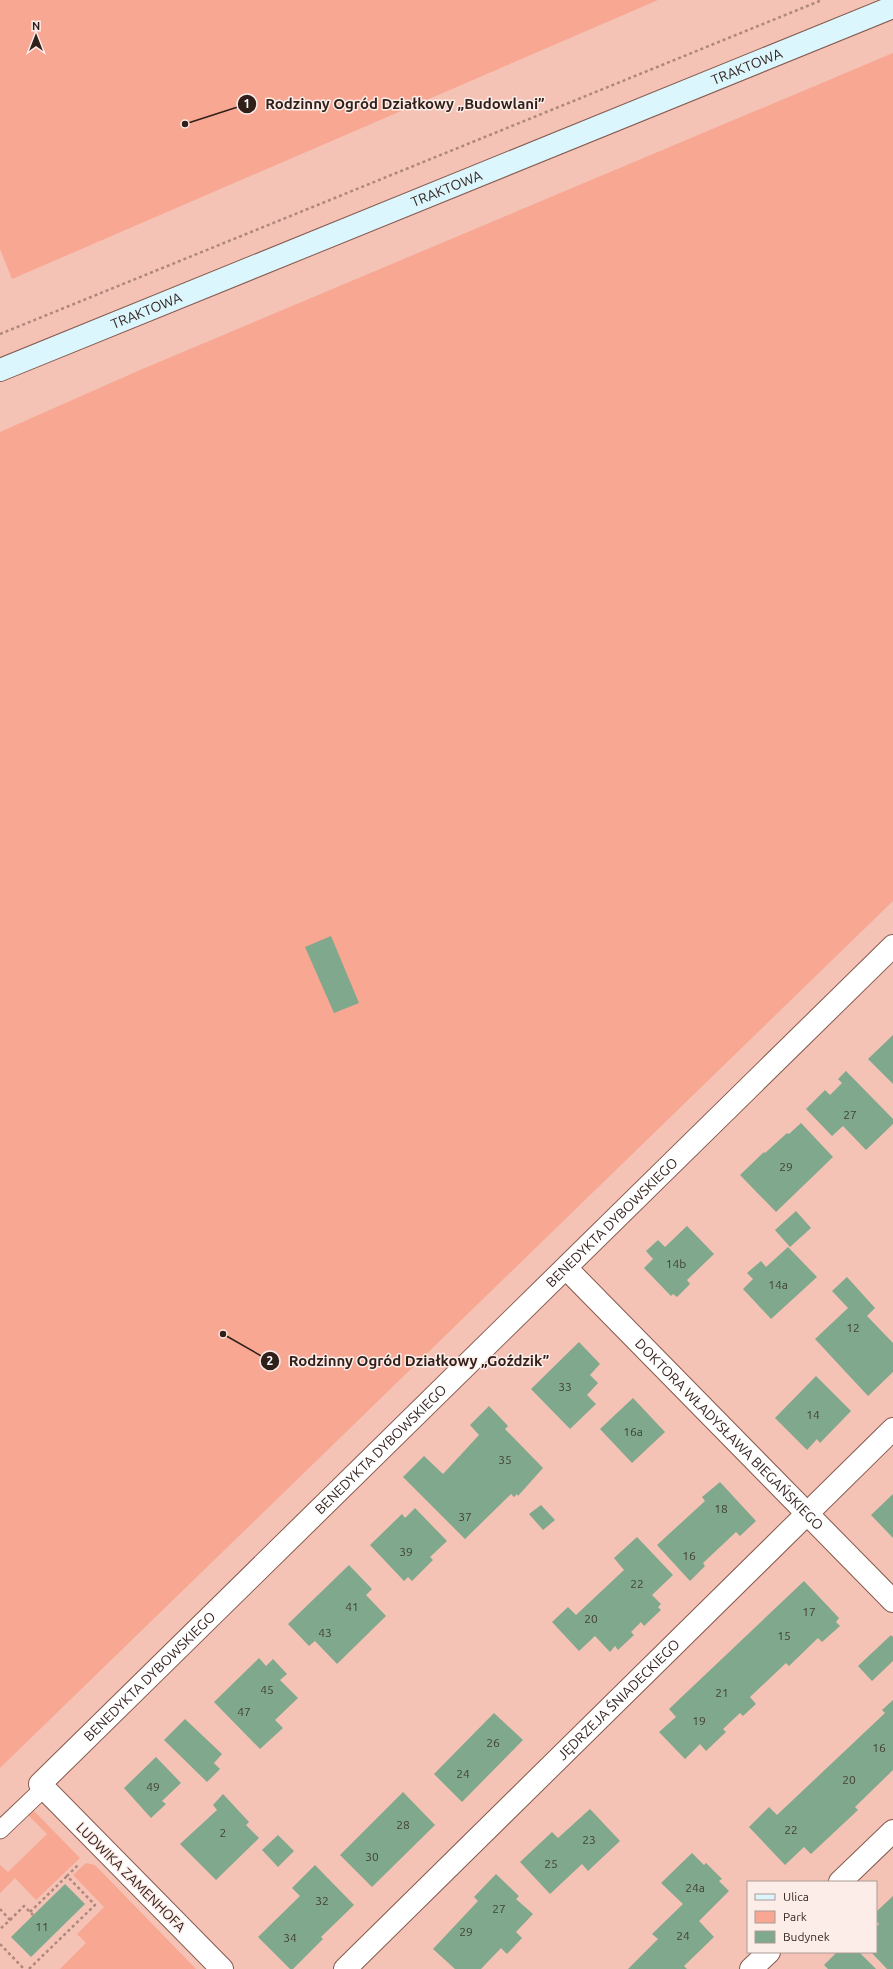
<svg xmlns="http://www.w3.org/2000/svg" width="893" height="1969" font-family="Ubuntu,sans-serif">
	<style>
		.green { fill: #f7a792 }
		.building { fill: #7fa88c }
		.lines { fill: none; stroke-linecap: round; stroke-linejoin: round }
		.service-casing { stroke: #855a4e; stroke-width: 19 }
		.minor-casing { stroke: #855a4e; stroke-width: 24 }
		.secondary-casing { stroke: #855a4e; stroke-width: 24 }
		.path { stroke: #ae877d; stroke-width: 2.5; stroke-dasharray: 3 3; stroke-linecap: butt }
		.service { stroke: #fff; stroke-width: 17 }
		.minor { stroke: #fff; stroke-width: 22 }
		.secondary { stroke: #dbf6fd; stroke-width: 22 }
		.labels { text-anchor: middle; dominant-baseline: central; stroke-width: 3; stroke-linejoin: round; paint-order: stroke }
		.number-label { font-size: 12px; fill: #444136 }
		.street-label { font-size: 14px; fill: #311f1a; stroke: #fdede9 }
		.leader { fill: none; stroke: #311f1a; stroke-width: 1.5 }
		.callout-dot { fill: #311f1a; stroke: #fdede9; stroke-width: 1.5 }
		.mark-label { font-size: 12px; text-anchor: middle; font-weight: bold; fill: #fff }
		.callout-label { font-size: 15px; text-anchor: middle; font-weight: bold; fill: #311f1a; stroke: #fdede9; stroke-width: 3; stroke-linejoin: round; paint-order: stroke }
	</style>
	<rect width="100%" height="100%" fill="#f5c3b5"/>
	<g class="green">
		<polygon points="0,0 658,0 12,279 0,249"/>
		<polygon points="893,53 893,901 0,1768 0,432 140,370"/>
		<polygon points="33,1810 80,1858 36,1900 15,1878 0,1893 0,1865 8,1872 47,1834 28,1815"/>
		<polygon points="86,1863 95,1865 196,1969 60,1969 86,1943 77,1934 104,1907 73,1875"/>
	</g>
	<g class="building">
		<polygon points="331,936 359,1003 334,1013 305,947"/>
		<polygon points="893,1035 893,1084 868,1059"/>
		<polygon points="846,1071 893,1119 893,1124 866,1150 843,1126 832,1136 806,1109 825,1090 830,1095 842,1083 838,1079"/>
		<polygon points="801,1123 833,1157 776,1212 740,1175 764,1152 765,1153 787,1133 789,1134"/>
		<polygon points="796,1211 811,1228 790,1247 775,1230"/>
		<polygon points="687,1226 714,1254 687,1280 690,1284 677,1297 673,1294 671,1296 644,1268 653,1259 646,1251 658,1240 665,1247"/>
		<polygon points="788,1247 817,1277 771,1319 743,1289 753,1279 747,1273 761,1261 766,1267"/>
		<polygon points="847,1277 875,1308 867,1316 893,1343 893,1372 868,1396 815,1339 848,1308 832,1291"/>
		<polygon points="579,1342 600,1364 590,1375 598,1383 587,1395 596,1404 570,1429 531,1389"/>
		<polygon points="816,1376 851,1411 820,1443 817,1439 807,1450 775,1418"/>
		<polygon points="633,1398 665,1432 632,1463 600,1429"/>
		<polygon points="489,1406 508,1426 505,1429 543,1468 518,1496 517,1494 514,1497 511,1494 465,1539 403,1477 424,1456 443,1474 479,1435 470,1425"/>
		<polygon points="720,1482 756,1521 740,1536 736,1532 703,1563 705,1566 690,1581 657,1545 705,1501 702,1497"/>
		<polygon points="893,1494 893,1538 871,1515"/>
		<polygon points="541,1505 555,1520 543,1530 529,1514"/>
		<polygon points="415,1508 447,1541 430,1557 433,1560 412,1581 408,1577 404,1581 370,1545 402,1514 405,1518"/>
		<polygon points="637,1537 673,1575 652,1595 661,1604 658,1607 661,1610 644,1626 641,1622 631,1632 634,1635 618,1650 615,1646 610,1652 595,1636 579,1651 552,1622 568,1607 576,1615 624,1570 614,1558"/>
		<polygon points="349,1565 372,1589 366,1595 386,1616 337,1664 315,1641 309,1646 288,1624"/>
		<polygon points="804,1581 839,1618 836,1622 840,1626 822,1642 818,1638 789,1666 786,1663 750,1697 756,1704 743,1716 740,1713 723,1729 726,1732 706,1751 700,1744 685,1759 659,1732 676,1717 669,1709"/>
		<polygon points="891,1635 893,1637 893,1661 872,1681 858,1666"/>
		<polygon points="259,1658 266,1666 273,1659 287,1674 280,1680 298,1698 275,1720 283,1728 260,1749 214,1702"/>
		<polygon points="893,1700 893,1770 855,1807 858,1810 811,1854 804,1847 785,1865 749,1827 769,1807 777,1815 885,1713 882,1710"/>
		<polygon points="494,1713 523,1740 462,1802 434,1774"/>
		<polygon points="185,1719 222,1754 214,1763 220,1769 207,1782 164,1740"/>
		<polygon points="156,1757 181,1783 162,1801 166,1804 151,1818 124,1788"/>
		<polygon points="403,1792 435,1825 372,1887 340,1855"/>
		<polygon points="223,1794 249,1822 246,1825 259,1838 216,1880 180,1844 217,1810 213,1805"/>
		<polygon points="590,1809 620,1841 588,1871 582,1864 550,1894 520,1862 552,1832 558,1838"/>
		<polygon points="278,1835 294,1851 278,1867 262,1850"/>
		<polygon points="692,1853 704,1865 706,1863 722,1879 719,1881 729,1891 699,1921 714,1937 684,1966 687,1969 628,1969 658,1939 652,1934 683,1904 661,1883"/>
		<polygon points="315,1865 354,1905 321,1937 323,1939 293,1969 290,1969 258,1937 300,1896 292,1888"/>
		<polygon points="496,1874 519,1896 516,1899 533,1914 516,1932 522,1938 507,1954 501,1948 481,1969 455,1969 433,1949 478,1901 474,1897"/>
		<polygon points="65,1884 85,1904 31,1957 11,1937"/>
		<polygon points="893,1896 893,1969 887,1969 871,1952 876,1952 876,1927 879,1924 876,1920 876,1912"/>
		<polygon points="837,1952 859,1952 876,1969 828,1969 824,1965"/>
	</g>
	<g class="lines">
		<defs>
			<polyline id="service" points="0,1830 44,1788"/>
			<g id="minor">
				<path id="s1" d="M566,1268L893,1601"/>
				<polyline points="840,1882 893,1831"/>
				<path id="s2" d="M222,1969L40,1784L893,946"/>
				<path id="s3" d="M345,1969L893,1429"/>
				<polyline points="751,1969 769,1952"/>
			</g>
			<g id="secondary">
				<path id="s4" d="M0,370L893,7"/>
			</g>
		</defs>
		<use href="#service" class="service-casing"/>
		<use href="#minor" class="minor-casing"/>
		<use href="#secondary" class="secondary-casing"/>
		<g class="path">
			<polyline points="0,334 822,0"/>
			<polyline points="0,1909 10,1920 0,1929"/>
			<polyline points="30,1912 67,1876"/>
			<polyline points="10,1920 24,1906 33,1915"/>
			<polyline points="0,1944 24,1969"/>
			<polyline points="29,1969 95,1905 67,1876 79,1864"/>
		</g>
		<use href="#service" class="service"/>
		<use href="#minor" class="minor"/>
		<use href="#secondary" class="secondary"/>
	</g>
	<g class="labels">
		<g class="number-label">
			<text x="850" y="1114">27</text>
			<text x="786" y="1166">29</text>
			<text x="676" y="1263">14b</text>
			<text x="778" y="1284">14a</text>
			<text x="853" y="1327">12</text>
			<text x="565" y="1386">33</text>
			<text x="813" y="1414">14</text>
			<text x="633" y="1431">16a</text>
			<text x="505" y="1459">35</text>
			<text x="721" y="1508">18</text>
			<text x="465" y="1516">37</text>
			<text x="406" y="1551">39</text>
			<text x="689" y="1555">16</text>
			<text x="637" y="1583">22</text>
			<text x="352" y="1606">41</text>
			<text x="809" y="1611">17</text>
			<text x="591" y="1618">20</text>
			<text x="325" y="1632">43</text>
			<text x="784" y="1635">15</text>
			<text x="267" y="1689">45</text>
			<text x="722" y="1692">21</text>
			<text x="244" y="1711">47</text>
			<text x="699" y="1720">19</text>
			<text x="493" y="1742">26</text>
			<text x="879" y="1747">16</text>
			<text x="463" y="1773">24</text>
			<text x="849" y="1779">20</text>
			<text x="153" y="1786">49</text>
			<text x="403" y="1824">28</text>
			<text x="791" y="1829">22</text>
			<text x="223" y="1832">2</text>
			<text x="589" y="1839">23</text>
			<text x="372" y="1856">30</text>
			<text x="551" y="1863">25</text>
			<text x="695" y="1887">24a</text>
			<text x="322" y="1900">32</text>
			<text x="499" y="1908">27</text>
			<text x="42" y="1926">11</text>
			<text x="466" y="1931">29</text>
			<text x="683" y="1935">24</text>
			<text x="290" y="1937">34</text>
		</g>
		<g class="street-label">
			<text stroke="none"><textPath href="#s4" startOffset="806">TRAKTOWA</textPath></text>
			<text stroke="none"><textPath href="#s4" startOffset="482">TRAKTOWA</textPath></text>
			<text stroke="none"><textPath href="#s4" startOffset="158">TRAKTOWA</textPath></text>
			<text stroke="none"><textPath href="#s2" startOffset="1061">BENEDYKTA DYBOWSKIEGO</textPath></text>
			<text stroke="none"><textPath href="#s1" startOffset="233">DOKTORA WŁADYSŁAWA BIEGAŃSKIEGO</textPath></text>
			<text stroke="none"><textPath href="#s2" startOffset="737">BENEDYKTA DYBOWSKIEGO</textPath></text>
			<text stroke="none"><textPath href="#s2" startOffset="413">BENEDYKTA DYBOWSKIEGO</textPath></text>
			<text stroke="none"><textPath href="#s3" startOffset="384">JĘDRZEJA ŚNIADECKIEGO</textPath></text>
			<text transform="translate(131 1877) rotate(45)">LUDWIKA ZAMENHOFA</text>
		</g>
	</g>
	<path class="leader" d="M185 124L247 104M223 1334L270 1361"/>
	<g class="callout-dot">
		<circle cx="185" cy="124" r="4"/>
		<circle cx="223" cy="1334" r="4"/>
		<circle cx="247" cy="104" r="10"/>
		<circle cx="270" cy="1361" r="10"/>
	</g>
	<g class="mark-label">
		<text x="247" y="108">1</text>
		<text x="270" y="1365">2</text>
	</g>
	<g class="callout-label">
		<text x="405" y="109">Rodzinny Ogród Działkowy „Budowlani”</text>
		<text x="419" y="1366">Rodzinny Ogród Działkowy „Goździk”</text>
	</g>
	<rect x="747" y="1881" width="130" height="72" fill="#fdede9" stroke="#ab9b96"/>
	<rect x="755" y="1894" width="20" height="6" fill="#dbf6fd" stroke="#ab9b96"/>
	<text x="783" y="1901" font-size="12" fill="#311f1a">Ulica</text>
	<rect x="755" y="1911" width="20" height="12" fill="#f7a792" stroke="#ab9b96"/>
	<text x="783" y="1921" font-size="12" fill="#311f1a">Park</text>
	<rect x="755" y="1931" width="20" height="12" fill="#7fa88c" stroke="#ab9b96"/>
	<text x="783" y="1941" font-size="12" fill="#311f1a">Budynek</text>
	<g transform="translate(36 36)" stroke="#fdede9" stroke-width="3" paint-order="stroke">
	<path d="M0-3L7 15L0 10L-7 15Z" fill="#311f1a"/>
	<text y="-6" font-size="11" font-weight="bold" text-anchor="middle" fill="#311f1a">N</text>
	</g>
</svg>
